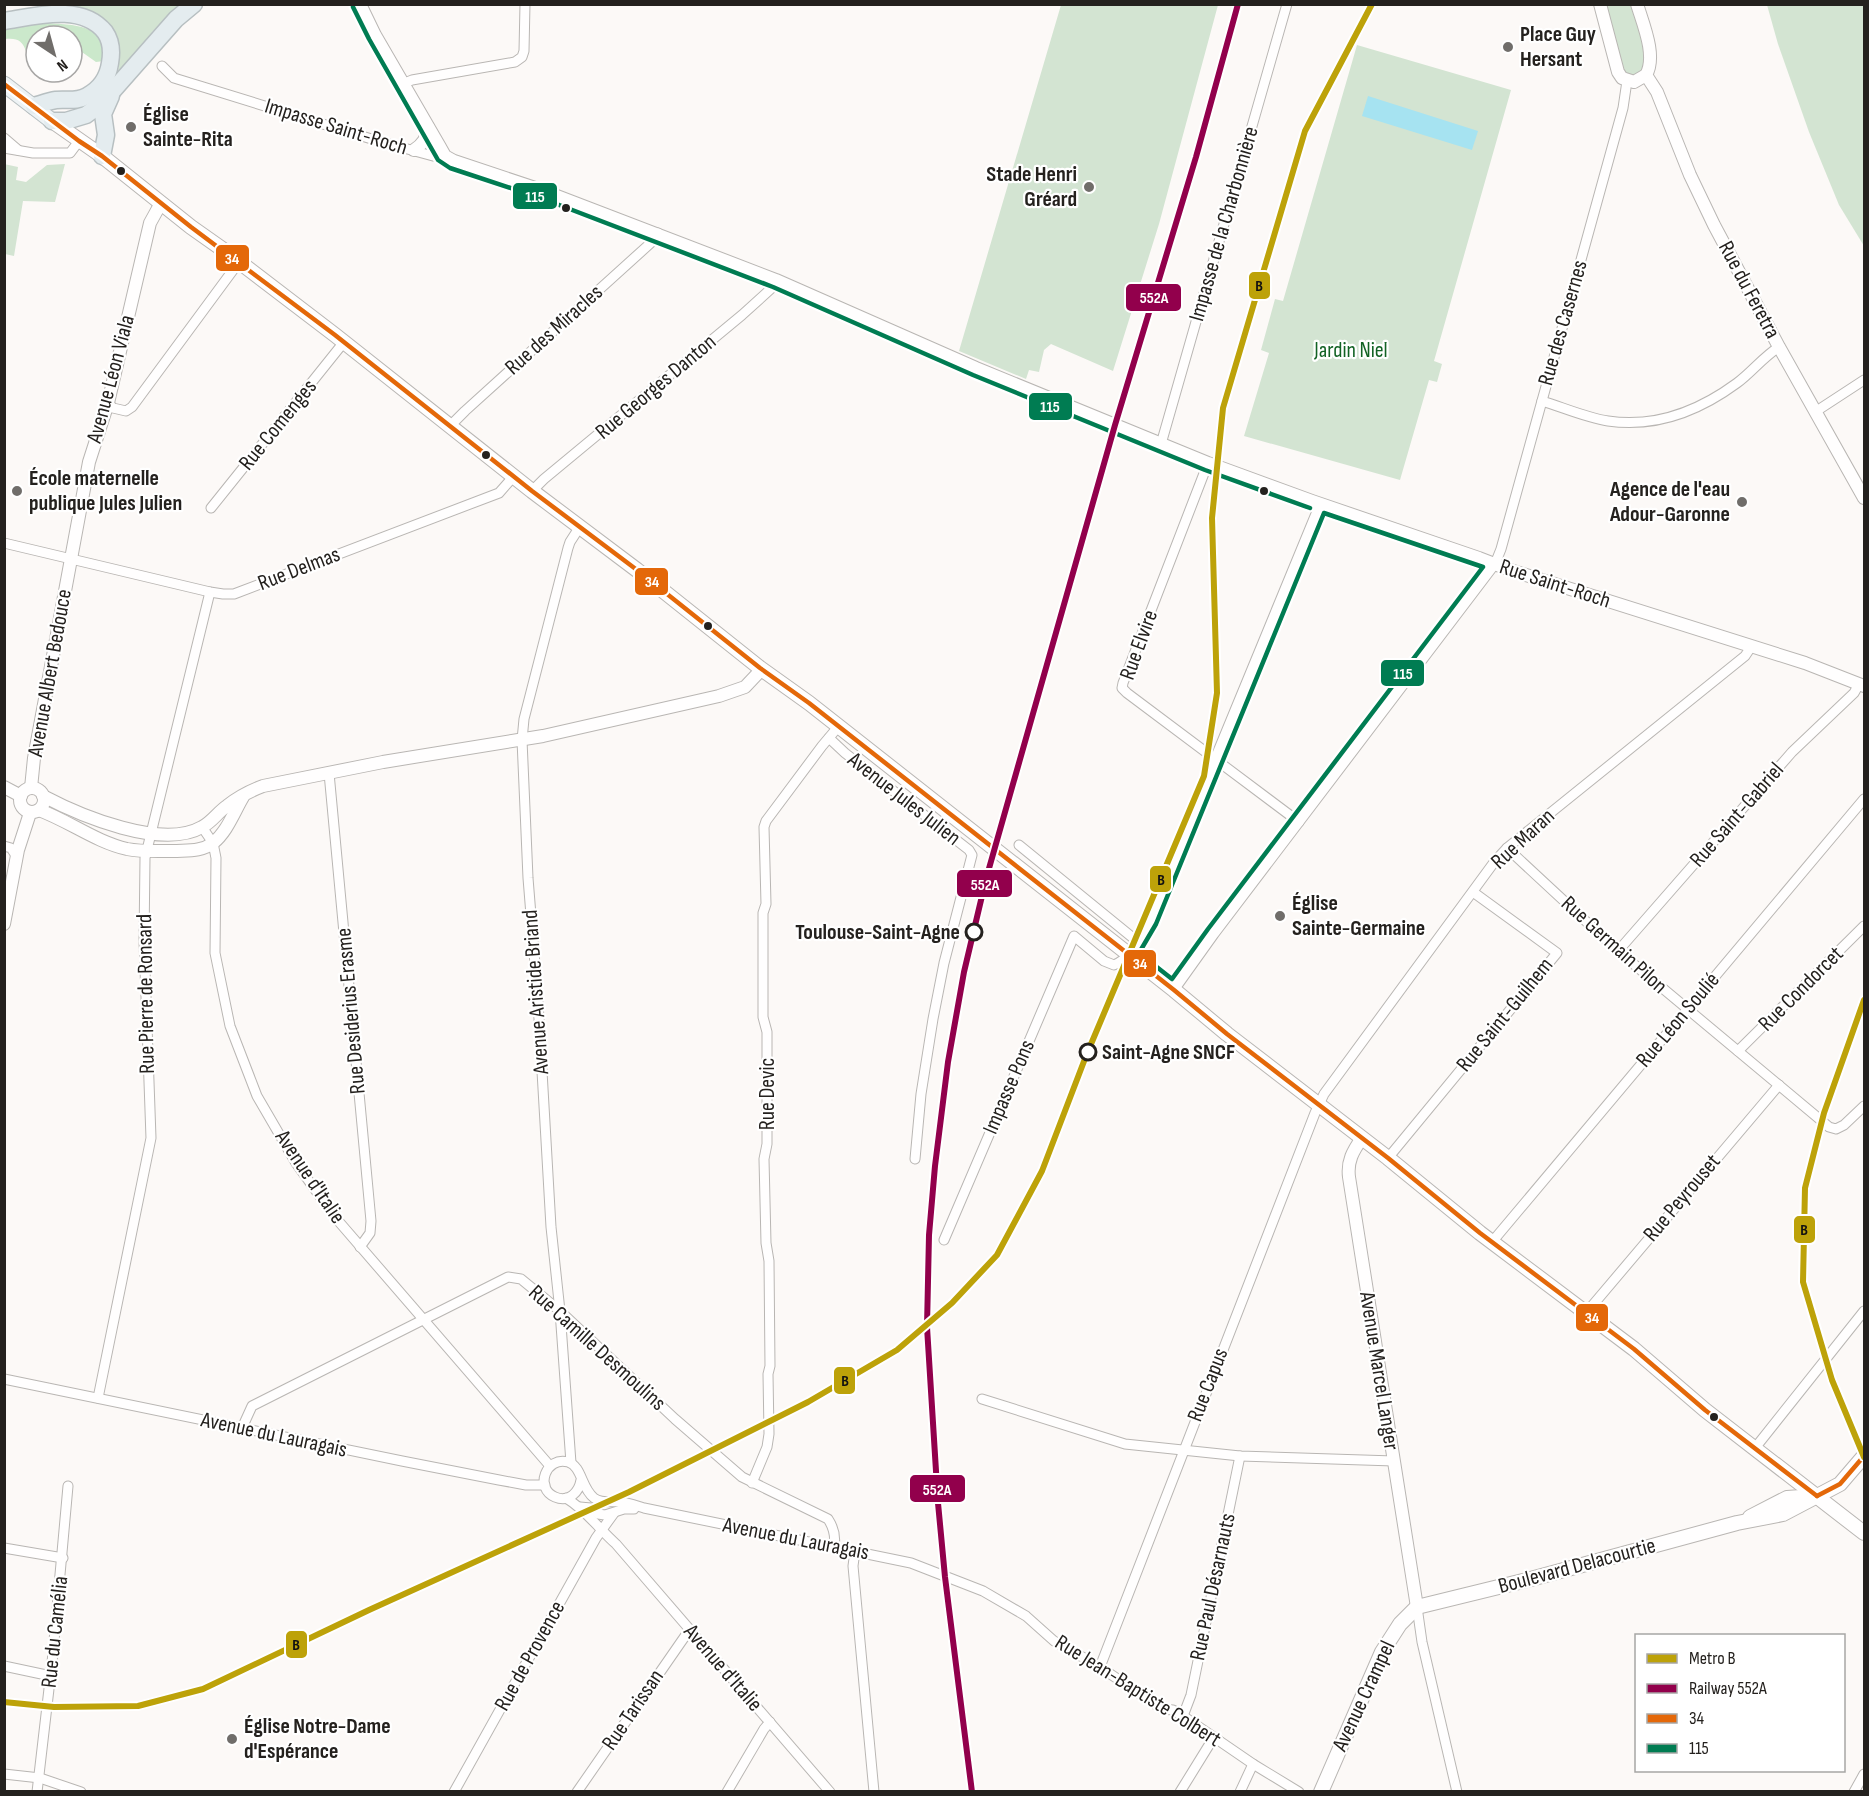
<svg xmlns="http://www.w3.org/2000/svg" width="1869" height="1796" font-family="'Sofia Sans Condensed',sans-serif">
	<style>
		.green { fill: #d3e4d2 }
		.forest { fill: #cbe8cb }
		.water { fill: #a6e3f1 }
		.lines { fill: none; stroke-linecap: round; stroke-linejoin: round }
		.minor-casing { stroke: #b9b6b3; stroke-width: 11 }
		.tertiary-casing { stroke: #b9b6b3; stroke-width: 14 }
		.secondary-casing { stroke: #b9b6b3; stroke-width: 16 }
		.primary-casing { stroke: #b7bfc1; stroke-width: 17 }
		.motorway-casing { stroke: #b7bfc1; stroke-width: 19 }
		.minor { stroke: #fffefe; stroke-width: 9 }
		.tertiary { stroke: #fffefe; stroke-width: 12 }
		.secondary { stroke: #fffefe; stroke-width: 14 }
		.primary { stroke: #eef3f5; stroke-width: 15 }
		.motorway { stroke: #e4ecef; stroke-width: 16 }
		.bus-1-casing { stroke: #fff; stroke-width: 9 }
		.bus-2-casing { stroke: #fff; stroke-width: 9 }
		.bus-1 { stroke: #e46809; stroke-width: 4.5 }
		.bus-2 { stroke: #007c52; stroke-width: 4.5 }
		.rail-1-casing { stroke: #fff; stroke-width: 10 }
		.rail-1 { stroke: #92004c; stroke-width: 6 }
		.metro-1-casing { stroke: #fff; stroke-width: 10 }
		.metro-1 { stroke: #bda209; stroke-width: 6 }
		.poi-dot { fill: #706d6a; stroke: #fff; stroke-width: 2 }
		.bus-dot { fill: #24211e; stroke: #fff; stroke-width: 2 }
		.stop-dot { fill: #fff; stroke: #24211e; stroke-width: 3 }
		.labels { text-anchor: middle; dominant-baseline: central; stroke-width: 4.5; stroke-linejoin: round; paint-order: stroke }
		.poi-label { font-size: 22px; font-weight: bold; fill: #24211e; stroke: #fff; text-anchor: start }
		.street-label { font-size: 22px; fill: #24211e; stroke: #fff }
		.park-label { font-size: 22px; fill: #126224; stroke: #fff }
		.stop-label { font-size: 22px; font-weight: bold; fill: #24211e; stroke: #fff; text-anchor: end }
		.line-badge { stroke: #fff; stroke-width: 2 }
		.badge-label { font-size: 16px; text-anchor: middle; font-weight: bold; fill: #fff }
		.pale-badge-label { font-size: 16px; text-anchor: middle; font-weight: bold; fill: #111 }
	</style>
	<rect width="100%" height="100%" fill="#fcf9f7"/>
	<g class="green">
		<path d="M59,4L183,5L153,31L133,59L120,72L118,71C128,13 90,13 47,7Z"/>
		<polygon points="1061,5 1218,5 1159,224 1113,371 1051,344 1044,350 1039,372 1029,370 1026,379 959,351"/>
		<polygon points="1605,5 1633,5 1645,51 1643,70 1634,76 1628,75 1624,70"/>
		<polygon points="1767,5 1864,5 1864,246 1839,205 1809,132 1778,44"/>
		<polygon points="1357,45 1511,90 1434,361 1442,364 1437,382 1429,380 1400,480 1244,436 1269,353 1261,350 1275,299 1283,301"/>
		<polygon points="4,164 18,167 16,180 26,182 47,165 65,164 55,202 23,201 14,256 5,254"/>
	</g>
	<path class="forest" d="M45,23C74,25 106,23 104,61L96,62L72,45V36H36V64C21,55 30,36 5,39L4,28Z"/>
	<polygon class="water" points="1368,96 1478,131 1472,150 1362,116"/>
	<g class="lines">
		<defs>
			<g id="minor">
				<polyline points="162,66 174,78 378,141 433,156 445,156"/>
				<polyline points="402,84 412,80 515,62 522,57 524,51 525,4"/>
				<polyline points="4,138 18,150"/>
				<polyline points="4,148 33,153 70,153 79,141"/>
				<path d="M1542,401C1562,407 1587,418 1608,421C1655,428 1699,411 1737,383C1752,372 1763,357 1779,347"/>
				<polyline points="108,403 113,408 126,411 132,407 239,262"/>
				<polyline points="1815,412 1864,380"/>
				<polyline points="450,426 465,411 654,240 658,233"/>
				<polyline points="1161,444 1287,4"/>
				<polyline points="1208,463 1123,683 1122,688 1127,693 1299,822"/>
				<polyline points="532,491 544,479 742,315 774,286 776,280"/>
				<polyline points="211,508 344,342"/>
				<polyline points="4,543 210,592 223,594 234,594 499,493 514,476"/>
				<polyline points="829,738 845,753 969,850 972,855 944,963 933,1019 921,1094 915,1159"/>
				<polyline points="329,773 371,1221 370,1233 360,1247"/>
				<polyline points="202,827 213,843 216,858 215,953 230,1026 257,1096 296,1163 334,1216 550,1466"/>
				<polyline points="1019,845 1138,942"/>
				<polyline points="4,846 11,848 17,857"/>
				<polyline points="1507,848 1618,951 1829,1127 1836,1129 1844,1125 1864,1106"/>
				<polyline points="1618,951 1792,752 1854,693 1859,684"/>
				<polyline points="1174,990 1214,934 1495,564 1501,549 1623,108 1627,81"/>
				<polyline points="1738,1051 1864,926"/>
				<polyline points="1388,1158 1557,953 1473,892"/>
				<path d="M944,1240L1074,936L1104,961L1114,965C1130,958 1136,946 1144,931L1320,504"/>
				<polyline points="1492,1242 1864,799"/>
				<polyline points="1586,1313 1779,1085"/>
				<polyline points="4,1379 402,1461 499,1480 526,1485 545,1485"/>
				<polyline points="98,1398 151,1138 144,941 145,858 210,592"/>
				<polyline points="982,1399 1125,1444 1240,1456 1394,1461"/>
				<path d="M242,1428L252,1406L508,1277L521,1279L560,1311L675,1419L742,1477L828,1519C834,1528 836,1536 834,1547"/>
				<polyline points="1755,1448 1864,1311"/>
				<polyline points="571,1463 560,1311 551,1227 538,1002 528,878 522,740 524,719 568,548 570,542 579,528"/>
				<path d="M581,1480C579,1492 569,1503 555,1497C534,1488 546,1456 568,1462C582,1466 581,1488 594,1498C602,1504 612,1501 621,1502C629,1503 637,1506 644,1508L911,1563L983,1591L1026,1616L1054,1641L1100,1667L1162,1709L1173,1710L1183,1716L1253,1764L1299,1792"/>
				<polyline points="752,1483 767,1447 769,1434 768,1374 770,1366 769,1261 766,1243 764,1159 767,1144 767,1032 763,1017 763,913 766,904 764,827 766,821 822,746 838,727"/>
				<path d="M566,1498C586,1510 599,1529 616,1544L830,1792"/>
				<polyline points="580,1507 591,1508 598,1514 605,1515 624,1509 634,1509"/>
				<polyline points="4,1548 63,1558"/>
				<polyline points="855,1551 853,1566 874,1792"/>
				<polyline points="1417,1607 1422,1642 1457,1792"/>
				<polyline points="4,1666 51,1676"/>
				<polyline points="1100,1667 1315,1113 1324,1094 1495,861 1507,848 1745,656 1751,647"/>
				<polyline points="1183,1716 1191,1695 1240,1456"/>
				<polyline points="4,1774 40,1778 81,1792"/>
				<polyline points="37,1792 52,1663 68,1486"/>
				<polyline points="454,1792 596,1538 614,1513"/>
				<polyline points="577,1792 690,1629"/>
				<polyline points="727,1792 764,1729 770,1722"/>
				<polyline points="1180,1792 1214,1737"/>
				<polyline points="1240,1792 1253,1764"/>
				<polyline points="1854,1792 1864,1774"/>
			</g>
			<g id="tertiary">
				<polyline points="360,4 375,35 440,147 445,156 454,161 544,191 776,280 976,368 1208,463 1312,501 1479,558 1510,570 1805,663 1864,686"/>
				<path d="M1600,4L1618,72L1622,78L1634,82L1646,75C1657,56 1643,24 1637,4"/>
				<polyline points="1646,75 1657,92 1690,175 1714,225 1779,347 1864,498"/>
				<path d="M414,150C423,144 427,138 428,127"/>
				<polyline points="4,787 21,796"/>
				<circle cx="32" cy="800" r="12"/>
				<polyline points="31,788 34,758 89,462 108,403 150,223 161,203"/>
				<path d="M43,796C81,816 162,850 202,827C212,822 218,812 227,806C238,797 250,791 263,786L383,762L543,736L719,696L745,687L762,669"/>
				<path d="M39,810C69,821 96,842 127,849C142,852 158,851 173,851C187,850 201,852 213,843C227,832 234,812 243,797"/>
				<polyline points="4,924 18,850 30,813"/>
				<path d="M1362,1138C1353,1151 1347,1161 1349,1177L1417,1607"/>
			</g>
			<g id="secondary">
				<polyline points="52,121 102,156 191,227 225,251 335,335 532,491 637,570 760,668 809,703 1174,990 1227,1034 1388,1158 1480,1233 1634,1349 1705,1410 1864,1533"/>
				<polyline points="1750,1517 1787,1498 1816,1496"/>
				<polyline points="1321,1792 1382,1652 1400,1624 1417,1607 1527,1580 1737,1523 1783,1514 1840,1484 1864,1456"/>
			</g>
			<polyline id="primary" points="4,84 52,121"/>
			<g id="motorway">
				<path d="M4,21C36,16 82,3 105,32C112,42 112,52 110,63C108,77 100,89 87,96C76,102 68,99 56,100C49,101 41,104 34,106"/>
				<polyline points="52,121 66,121 86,115 102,103 176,19 194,4"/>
				<polyline points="102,156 106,135 103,114 111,96"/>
			</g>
		</defs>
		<use href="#minor" class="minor-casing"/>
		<use href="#tertiary" class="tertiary-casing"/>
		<use href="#secondary" class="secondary-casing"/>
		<use href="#primary" class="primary-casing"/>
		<use href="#motorway" class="motorway-casing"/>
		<use href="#minor" class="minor"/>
		<use href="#tertiary" class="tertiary"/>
		<use href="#secondary" class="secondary"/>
		<use href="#primary" class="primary"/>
		<use href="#motorway" class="motorway"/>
		<defs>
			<g id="bus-1">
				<polyline points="4,84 79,141 102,156 191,227 335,335 532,491 637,570 760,668 809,703 1174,990 1227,1034 1388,1158 1480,1233 1634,1349 1705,1410 1817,1496"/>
				<polyline points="1817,1496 1840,1484 1864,1456"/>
			</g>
			<g id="bus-2">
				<polyline points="353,7 369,39 438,160 450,168 541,198 773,287 973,375 1205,470 1310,508"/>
				<polygon points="1324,513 1483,567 1208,929 1172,979 1139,953 1156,924"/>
			</g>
		</defs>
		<use href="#bus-1" class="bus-1-casing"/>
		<use href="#bus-2" class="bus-2-casing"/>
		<use href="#bus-1" class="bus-1"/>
		<use href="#bus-2" class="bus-2"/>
		<defs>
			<polyline id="rail-1" points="972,1792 945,1577 938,1503 927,1327 929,1235 935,1166 948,1062 964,972 986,879 1115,425 1196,157 1238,4"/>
		</defs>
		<use href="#rail-1" class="rail-1-casing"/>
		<use href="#rail-1" class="rail-1"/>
		<defs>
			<g id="metro-1">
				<polyline points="1864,1000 1824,1113 1805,1188 1803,1282 1832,1380 1864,1457"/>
				<polyline points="4,1702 54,1707 138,1706 203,1689 369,1610 629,1492 808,1402 897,1350 952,1303 997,1255 1042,1171 1086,1056 1204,776 1217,693 1212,518 1223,408 1305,131 1372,4"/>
			</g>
		</defs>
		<use href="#metro-1" class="metro-1-casing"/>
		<use href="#metro-1" class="metro-1"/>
	</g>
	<g class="poi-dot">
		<circle cx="1508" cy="47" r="6"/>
		<circle cx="131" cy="127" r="6"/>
		<circle cx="1089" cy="187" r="6"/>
		<circle cx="17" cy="491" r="6"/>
		<circle cx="1742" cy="502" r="6"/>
		<circle cx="1280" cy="916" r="6"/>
		<circle cx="232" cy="1739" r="6"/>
	</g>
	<g class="bus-dot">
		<circle cx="121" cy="171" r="5"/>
		<circle cx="566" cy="208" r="5"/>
		<circle cx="486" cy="455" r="5"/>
		<circle cx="1264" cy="491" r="5"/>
		<circle cx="708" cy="626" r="5"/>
		<circle cx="1714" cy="1417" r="5"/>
	</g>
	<g class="stop-dot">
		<circle cx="974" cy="932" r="8"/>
		<circle cx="1088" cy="1052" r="8"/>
	</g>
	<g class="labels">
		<g class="poi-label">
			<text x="1520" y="34">Place Guy<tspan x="1520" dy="25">Hersant</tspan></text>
			<text x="143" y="114">Église<tspan x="143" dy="25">Sainte-Rita</tspan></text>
			<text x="1077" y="174" text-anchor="end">Stade Henri<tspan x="1077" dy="25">Gréard</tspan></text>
			<text x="29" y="478">École maternelle<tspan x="29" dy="25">publique Jules Julien</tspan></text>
			<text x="1730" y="489" text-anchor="end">Agence de l'eau<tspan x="1730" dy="25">Adour-Garonne</tspan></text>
			<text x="1292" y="903">Église<tspan x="1292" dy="25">Sainte-Germaine</tspan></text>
			<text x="244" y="1726">Église Notre-Dame<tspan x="244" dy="25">d'Espérance</tspan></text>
		</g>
		<g class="street-label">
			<text transform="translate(336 127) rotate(17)">Impasse Saint-Roch</text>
			<text transform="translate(1224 224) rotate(-74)">Impasse de la Charbonnière</text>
			<text transform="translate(1749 290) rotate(62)">Rue du Feretra</text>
			<text transform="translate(1563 323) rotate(-74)">Rue des Casernes</text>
			<text transform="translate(554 330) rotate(-42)">Rue des Miracles</text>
			<text transform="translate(111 379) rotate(-75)">Avenue Léon Viala</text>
			<text transform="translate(656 387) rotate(-40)">Rue Georges Danton</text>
			<text transform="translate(278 425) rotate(-51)">Rue Comenges</text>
			<text transform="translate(299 569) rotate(-21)">Rue Delmas</text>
			<text transform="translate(1555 584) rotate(18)">Rue Saint-Roch</text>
			<text transform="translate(1139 645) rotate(-70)">Rue Elvire</text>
			<text transform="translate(50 673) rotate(-80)">Avenue Albert Bedouce</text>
			<text transform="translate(904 799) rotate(38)">Avenue Jules Julien</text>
			<text transform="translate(1737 815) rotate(-49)">Rue Saint-Gabriel</text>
			<text transform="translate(1523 839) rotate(-43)">Rue Maran</text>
			<text transform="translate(1614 945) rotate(42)">Rue Germain Pilon</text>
			<text transform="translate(1801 989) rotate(-45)">Rue Condorcet</text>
			<text transform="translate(536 992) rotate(-94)">Avenue Aristide Briand</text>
			<text transform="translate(146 994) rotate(-91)">Rue Pierre de Ronsard</text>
			<text transform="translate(351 1011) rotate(-95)">Rue Desiderius Erasme</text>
			<text transform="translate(1505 1015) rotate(-51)">Rue Saint-Guilhem</text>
			<text transform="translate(1678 1020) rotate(-50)">Rue Léon Soulié</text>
			<text transform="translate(1009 1087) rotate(-67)">Impasse Pons</text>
			<text transform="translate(767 1094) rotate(-90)">Rue Devic</text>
			<text transform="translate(310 1177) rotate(56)">Avenue d'Italie</text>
			<text transform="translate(1682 1198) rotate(-50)">Rue Peyrouset</text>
			<text transform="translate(597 1348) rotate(42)">Rue Camille Desmoulins</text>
			<text transform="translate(1379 1371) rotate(81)">Avenue Marcel Langer</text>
			<text transform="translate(1208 1385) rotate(-69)">Rue Capus</text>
			<text transform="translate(274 1435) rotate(12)">Avenue du Lauragais</text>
			<text transform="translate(796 1539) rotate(11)">Avenue du Lauragais</text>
			<text transform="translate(1577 1566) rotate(-15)">Boulevard Delacourtie</text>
			<text transform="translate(1213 1587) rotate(-78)">Rue Paul Désarnauts</text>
			<text transform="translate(55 1632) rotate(-84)">Rue du Camélia</text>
			<text transform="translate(530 1656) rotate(-61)">Rue de Provence</text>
			<text transform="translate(723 1668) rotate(49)">Avenue d'Italie</text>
			<text transform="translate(1138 1691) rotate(32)">Rue Jean-Baptiste Colbert</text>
			<text transform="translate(1364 1696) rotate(-65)">Avenue Crampel</text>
			<text transform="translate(633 1710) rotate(-56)">Rue Tarissan</text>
		</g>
		<g class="park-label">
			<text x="1351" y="350">Jardin Niel</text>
		</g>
		<g class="stop-label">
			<text x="960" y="932">Toulouse-Saint-Agne</text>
			<text x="1102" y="1052" text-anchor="start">Saint-Agne SNCF</text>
		</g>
	</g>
	<g class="line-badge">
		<rect x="512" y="182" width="46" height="28" rx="6" fill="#007c52"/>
		<rect x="215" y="244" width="35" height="28" rx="6" fill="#e46809"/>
		<rect x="1248" y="271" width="23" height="29" rx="6" fill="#bda209"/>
		<rect x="1125" y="283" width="57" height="29" rx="6" fill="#92004c"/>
		<rect x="1028" y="392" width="45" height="29" rx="6" fill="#007c52"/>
		<rect x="634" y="567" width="35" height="29" rx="6" fill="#e46809"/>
		<rect x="1380" y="659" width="45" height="28" rx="6" fill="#007c52"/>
		<rect x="1149" y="865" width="23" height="28" rx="6" fill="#bda209"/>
		<rect x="956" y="869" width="57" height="29" rx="6" fill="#92004c"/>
		<rect x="1123" y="949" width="34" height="29" rx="6" fill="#e46809"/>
		<rect x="1793" y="1215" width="23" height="29" rx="6" fill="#bda209"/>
		<rect x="1575" y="1303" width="34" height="29" rx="6" fill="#e46809"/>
		<rect x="833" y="1366" width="23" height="29" rx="6" fill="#bda209"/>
		<rect x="909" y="1474" width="57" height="29" rx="6" fill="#92004c"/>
		<rect x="285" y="1630" width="23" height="29" rx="6" fill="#bda209"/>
	</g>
	<g class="badge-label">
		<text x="535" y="202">115</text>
		<text x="232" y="264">34</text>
		<text x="1154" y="303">552A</text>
		<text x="1050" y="412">115</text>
		<text x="652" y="587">34</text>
		<text x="1403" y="679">115</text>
		<text x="985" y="890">552A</text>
		<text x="1140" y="969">34</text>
		<text x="1592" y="1323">34</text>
		<text x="937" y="1495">552A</text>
	</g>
	<g class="pale-badge-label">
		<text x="1259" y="291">B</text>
		<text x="1161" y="885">B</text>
		<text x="1804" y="1235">B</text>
		<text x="845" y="1386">B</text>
		<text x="296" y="1650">B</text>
	</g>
	<rect width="1869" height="1796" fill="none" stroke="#24211e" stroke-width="12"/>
	<rect x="1635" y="1634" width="210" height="138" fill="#ffffff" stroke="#a7a6a5" stroke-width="1.5"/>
	<rect x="1647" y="1654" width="30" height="9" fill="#bda209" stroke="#a7a6a5" stroke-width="1.5"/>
	<text x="1689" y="1664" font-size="18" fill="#24211e">Metro B</text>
	<rect x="1647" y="1684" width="30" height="9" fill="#92004c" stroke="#a7a6a5" stroke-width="1.5"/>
	<text x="1689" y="1694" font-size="18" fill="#24211e">Railway 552A</text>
	<rect x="1647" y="1714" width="30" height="9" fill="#e46809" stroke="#a7a6a5" stroke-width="1.5"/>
	<text x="1689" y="1724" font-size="18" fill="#24211e">34</text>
	<rect x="1647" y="1744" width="30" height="9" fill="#007c52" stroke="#a7a6a5" stroke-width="1.5"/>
	<text x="1689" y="1754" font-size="18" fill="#24211e">115</text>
	<g transform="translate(54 54) rotate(144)"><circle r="28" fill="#ffffff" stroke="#a7a6a5" stroke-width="1.5"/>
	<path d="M0-4.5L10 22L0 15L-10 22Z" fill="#706d6a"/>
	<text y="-9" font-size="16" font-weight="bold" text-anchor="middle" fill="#24211e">N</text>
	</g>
</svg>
